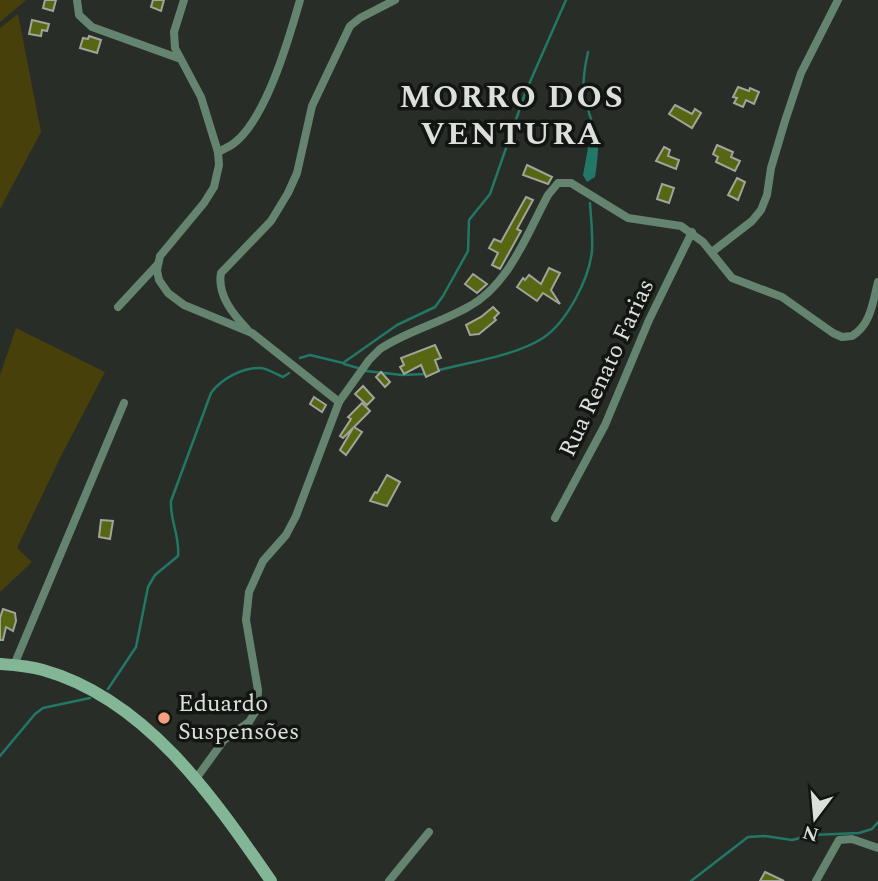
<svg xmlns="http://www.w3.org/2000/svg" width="878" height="881" font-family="Spectral,serif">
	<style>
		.green { fill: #47400a }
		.water { fill: #276 }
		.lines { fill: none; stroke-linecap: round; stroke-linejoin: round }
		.stream { stroke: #276; stroke-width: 2.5 }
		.building { fill: #576613; stroke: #a1a49a; stroke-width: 2 }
		.minor { stroke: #648470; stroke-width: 8 }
		.secondary { stroke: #82b696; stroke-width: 12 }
		.poi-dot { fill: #f1a17d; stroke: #121512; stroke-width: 2.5 }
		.labels { text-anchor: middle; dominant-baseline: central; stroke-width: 7; stroke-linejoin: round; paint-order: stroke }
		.street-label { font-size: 24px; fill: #dce0db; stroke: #121512 }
		.poi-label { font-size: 24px; fill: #dce0db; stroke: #121512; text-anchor: start }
		.district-label { font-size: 32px; font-weight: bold; letter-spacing: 2px; fill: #dce0db; stroke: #121512 }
	</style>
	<rect width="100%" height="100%" fill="#282d27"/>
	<g class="green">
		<polygon points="0,0 26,0 0,22"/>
		<polygon points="18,14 41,132 0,209 0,28"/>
		<polygon points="16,328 105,372 61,456 17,548 32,562 0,592 0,375"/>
	</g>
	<path class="water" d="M594,129H597C600,137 597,166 595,177L587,182L583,175L591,132Z"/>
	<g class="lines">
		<g class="stream">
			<path d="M588,52C580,88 583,94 594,129"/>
			<polyline points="300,358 310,355 343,363 397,325 435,307 443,296 468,251 469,220 490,194 526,91 566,0"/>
			<polyline points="344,364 358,368"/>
			<polyline points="366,371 402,375 426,374"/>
			<path d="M436,371C469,362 515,356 543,338C567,322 589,279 592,251C593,235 591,219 590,203"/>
			<path d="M108,689L136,647L148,587L155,575L178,556C180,536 170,521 171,501L211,393C221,379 243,367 261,368C268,369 276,374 283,377L289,373"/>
			<polyline points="0,756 35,714 43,708 90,698"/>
			<polyline points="691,881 748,837 765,836 792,840 812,835 859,833 872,829 878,822"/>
		</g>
	</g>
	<g class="building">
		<polygon points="45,0 56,0 53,11 43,8"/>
		<polygon points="153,0 164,0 161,11 151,7"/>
		<polygon points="32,20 49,24 47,31 42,30 41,36 29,34"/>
		<polygon points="89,36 101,40 97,53 80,48 83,38 88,39"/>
		<polygon points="738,87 749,91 750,88 759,92 754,104 746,100 743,107 734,103 737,98 733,97"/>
		<polygon points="675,105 692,114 695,109 701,113 692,128 669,114"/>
		<polygon points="717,145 733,152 731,157 740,161 735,171 716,162 718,157 713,154"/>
		<polygon points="664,147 670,150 668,156 679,160 676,169 656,161"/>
		<polygon points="527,165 552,177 548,184 523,175"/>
		<polygon points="737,178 745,182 738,200 728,195"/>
		<polygon points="662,184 674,188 669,203 657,199"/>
		<polygon points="526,197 533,200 517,229 521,231 500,269 492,265 498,253 489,248 494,239 501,242"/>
		<polygon points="549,268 560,273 551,290 560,304 543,293 537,301 517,287 523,278 525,280 529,275 541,284"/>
		<polygon points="473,274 487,284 477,293 465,284"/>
		<polygon points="493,307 499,313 494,318 496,320 479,334 470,335 466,325 481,317"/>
		<polygon points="435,345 441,358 435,360 439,371 426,377 421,365 404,374 400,367 404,365 401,358"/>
		<polygon points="381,372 390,382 385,387 376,377"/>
		<polygon points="363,386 374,398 367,405 355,394"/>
		<polygon points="314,397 326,405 322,412 310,404"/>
		<polygon points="362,403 370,411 354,427 362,432 346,455 340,450 353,428 343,438 340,436 351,419 348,417"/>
		<polygon points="387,475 400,482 387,506 370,501 375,492 377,493"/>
		<polygon points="101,520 113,521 110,539 99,537"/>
		<polygon points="3,609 15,613 16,621 13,631 6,627 3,640 0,640 0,618"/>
		<polygon points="765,872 784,881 760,881"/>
	</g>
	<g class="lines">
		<g class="minor">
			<polyline points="77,0 79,15 92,27 178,58"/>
			<polyline points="184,0 174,32 175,48 201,97 218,152 219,165 214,187 204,203 160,256 157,270 159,280 168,293 184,305 252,333 339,402"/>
			<path d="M218,152C223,149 229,147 233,144C266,120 289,38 300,0"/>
			<polyline points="712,252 752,221 761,210 767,195 771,168 785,121 801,73 838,0"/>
			<polyline points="118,307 158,264"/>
			<path d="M247,329C233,314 217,295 221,273L271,221L288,193L297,173L312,106L350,26L360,18L395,0"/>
			<polyline points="555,518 605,425 649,320 692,232"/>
			<polyline points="14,665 124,403"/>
			<path d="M195,780L224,740L249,722L257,709L258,690L246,620L249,592L263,561L286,535L296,516L339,402L369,360L380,349C407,331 440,323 468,307C509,285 527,234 548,195L558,183H571L628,218L681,226L703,242L732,278L782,297L833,333L842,337L852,336C871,325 873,301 878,282"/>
			<polyline points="389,881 429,832"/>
			<polyline points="816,881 839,840 852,839 878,848"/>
		</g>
		<path class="secondary" d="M0,664C14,665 29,666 43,670C146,699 213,797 271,881"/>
	</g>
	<circle class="poi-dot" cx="164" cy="718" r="7"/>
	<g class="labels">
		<g class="street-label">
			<text transform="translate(607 368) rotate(-65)">Rua Renato Farias</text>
		</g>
		<g class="poi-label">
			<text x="178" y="704">Eduardo<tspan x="178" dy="28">Suspensões</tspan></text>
		</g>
		<g class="district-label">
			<text x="512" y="97">MORRO DOS<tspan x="512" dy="37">VENTURA</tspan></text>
		</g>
	</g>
	<g transform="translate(815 818) rotate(196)" stroke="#121512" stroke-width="5" paint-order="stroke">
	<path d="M0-5L12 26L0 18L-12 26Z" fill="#dce0db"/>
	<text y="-10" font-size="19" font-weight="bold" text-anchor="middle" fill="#dce0db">N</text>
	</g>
</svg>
